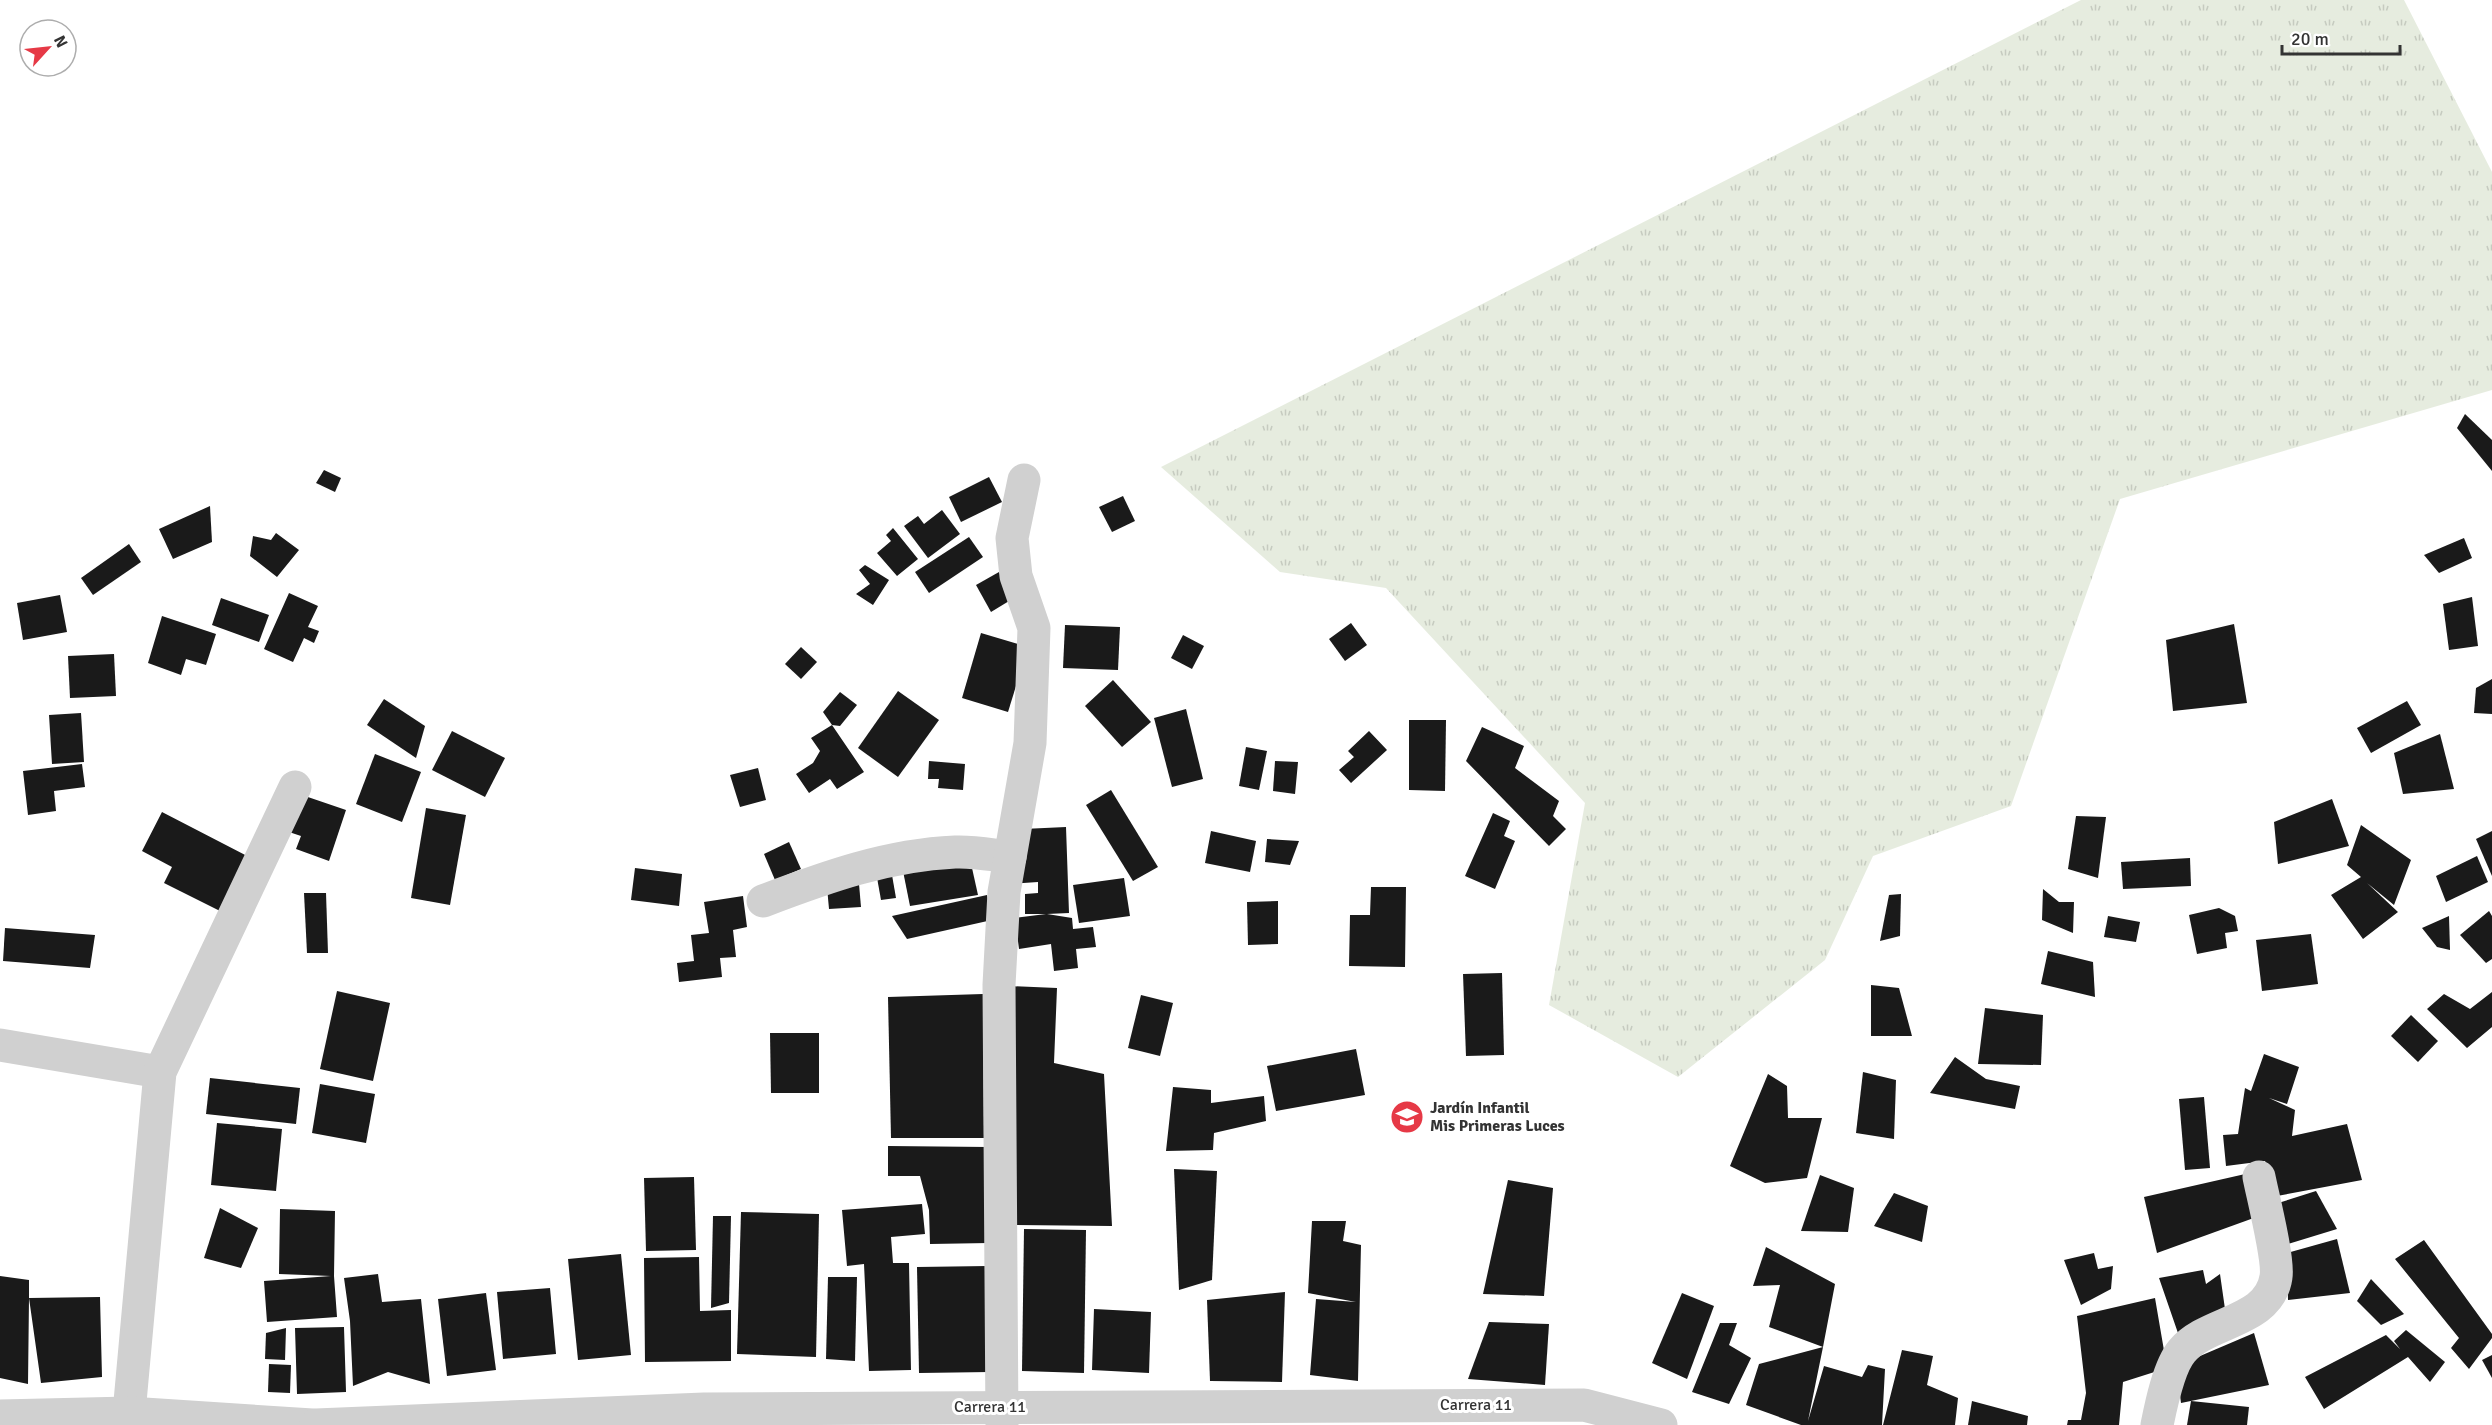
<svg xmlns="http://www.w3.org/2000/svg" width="2492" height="1425" font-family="Signika,sans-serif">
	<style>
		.grass { fill: url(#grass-tufts) }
		.building { fill: #1a1a1a }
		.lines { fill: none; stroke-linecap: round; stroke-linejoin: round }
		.minor { stroke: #d0d0d0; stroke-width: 33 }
		.labels { text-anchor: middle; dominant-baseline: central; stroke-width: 6; stroke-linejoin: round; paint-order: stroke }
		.poi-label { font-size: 16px; font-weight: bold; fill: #333; stroke: #fff; text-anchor: start }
		.street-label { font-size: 16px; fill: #333; stroke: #fff }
	</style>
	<defs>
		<pattern id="grass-tufts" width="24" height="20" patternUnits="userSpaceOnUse" patternTransform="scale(1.5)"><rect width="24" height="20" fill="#e6ecdf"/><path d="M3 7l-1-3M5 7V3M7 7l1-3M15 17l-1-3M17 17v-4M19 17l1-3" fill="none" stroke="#c6cbc0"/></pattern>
	</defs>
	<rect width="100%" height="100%" fill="#fff"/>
	<polygon class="grass" points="2081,0 2404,0 2492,172 2492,390 2120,499 2011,806 1873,856 1825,960 1678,1077 1549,1005 1585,803 1386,588 1280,572 1161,467"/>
	<g class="building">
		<polygon points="2465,414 2492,440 2492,471 2457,428"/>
		<polygon points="324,470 341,478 335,492 316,483"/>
		<polygon points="989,477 1002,502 961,522 949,497"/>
		<polygon points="1123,496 1135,521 1112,532 1099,507"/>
		<polygon points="210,506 212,542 173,559 159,529"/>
		<polygon points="942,510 960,534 928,558 904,526 918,516 924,524"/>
		<polygon points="893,528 918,559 897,576 877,553 891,541 886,535"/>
		<polygon points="276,533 299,550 277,577 250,556 253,536 271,540"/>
		<polygon points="969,537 983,557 929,593 915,572"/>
		<polygon points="2464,538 2472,558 2439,573 2424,555"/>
		<polygon points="129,544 141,562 93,595 81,578"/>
		<polygon points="865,565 889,580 873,605 856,594 870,584 859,570"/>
		<polygon points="999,572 1014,598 991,612 976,585"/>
		<polygon points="289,593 318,606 308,627 319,631 314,643 304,638 293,662 264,649"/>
		<polygon points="60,595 67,632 23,640 17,603"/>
		<polygon points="2472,597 2478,646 2449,650 2443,604"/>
		<polygon points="221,598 269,615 259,642 212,625"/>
		<polygon points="162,616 216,634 206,665 186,659 181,675 148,663"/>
		<polygon points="1351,623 1367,645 1345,661 1329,639"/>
		<polygon points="2234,624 2247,703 2173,711 2166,640"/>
		<polygon points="1065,625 1120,627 1118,670 1063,668"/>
		<polygon points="981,633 1028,647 1008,712 962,698"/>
		<polygon points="1183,635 1204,646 1192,669 1171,658"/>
		<polygon points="801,647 817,662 801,679 785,664"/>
		<polygon points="114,654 116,696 70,698 68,656"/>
		<polygon points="2492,679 2492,714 2474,713 2476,688"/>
		<polygon points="1113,680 1151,722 1122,747 1085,706"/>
		<polygon points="898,691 939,720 898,777 858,748"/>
		<polygon points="840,692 857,705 840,726 832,725 823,712"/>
		<polygon points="384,699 425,726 416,758 367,725"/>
		<polygon points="2407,701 2421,725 2371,753 2357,728"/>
		<polygon points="1186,709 1203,779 1172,787 1154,718"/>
		<polygon points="81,713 84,762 52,764 49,715"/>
		<polygon points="1409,720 1446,720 1445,791 1409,790"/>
		<polygon points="832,725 864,772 837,789 830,779 809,793 796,774 813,763 820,751 811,738"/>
		<polygon points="1482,727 1524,746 1515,768 1559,801 1553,816 1566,829 1549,846 1466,761"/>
		<polygon points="452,731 505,758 485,797 432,770"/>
		<polygon points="1369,731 1387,750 1351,783 1339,770 1354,757 1348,751"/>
		<polygon points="2440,734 2454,789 2403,794 2394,753"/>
		<polygon points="1246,747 1267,751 1259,790 1239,786"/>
		<polygon points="375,754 421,772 402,822 356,804"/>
		<polygon points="929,761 965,764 963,790 938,788 939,779 928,779"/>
		<polygon points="1275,761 1298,762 1295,794 1273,791"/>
		<polygon points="82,764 85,787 54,791 56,811 28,815 23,771"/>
		<polygon points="758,768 766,800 740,807 730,775"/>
		<polygon points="1111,790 1158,867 1133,881 1086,805"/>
		<polygon points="302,795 346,810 329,861 296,849 301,836 289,832"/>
		<polygon points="2332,799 2349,846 2278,864 2274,822"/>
		<polygon points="426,808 466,815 450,905 411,898"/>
		<polygon points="162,812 251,858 224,913 164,883 172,867 142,851"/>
		<polygon points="1493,813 1510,821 1504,836 1515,841 1495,889 1465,876"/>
		<polygon points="2076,816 2106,817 2098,878 2068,869"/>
		<polygon points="2361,825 2411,860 2394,905 2367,883 2398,912 2363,939 2331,895 2361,877 2347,865"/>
		<polygon points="1066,827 1069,913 1047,914 1072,918 1073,929 1093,927 1096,947 1076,949 1078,968 1054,971 1051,944 1019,949 1015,918 1046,914 1025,914 1025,894 1038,893 1038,882 1010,884 1023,829"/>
		<polygon points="1211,831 1256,841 1250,872 1205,863"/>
		<polygon points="2492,831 2492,876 2476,839"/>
		<polygon points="1267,839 1299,841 1290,865 1265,862"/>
		<polygon points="789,842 801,869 775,880 764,854"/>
		<polygon points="2477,856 2488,882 2446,902 2436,876"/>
		<polygon points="2190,858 2191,886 2123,889 2121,862"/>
		<polygon points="970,859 978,895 910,906 902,866"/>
		<polygon points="635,868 682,874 679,906 631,900"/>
		<polygon points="876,872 892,875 896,898 881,900"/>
		<polygon points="1124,878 1130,916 1079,923 1073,885"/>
		<polygon points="859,884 861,907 829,909 827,887"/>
		<polygon points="1371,887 1406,887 1405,967 1349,966 1350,915 1370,915"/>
		<polygon points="2043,889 2059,902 2074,902 2073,933 2042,920"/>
		<polygon points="304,893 326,893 328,953 307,953"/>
		<polygon points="1901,894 1900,936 1880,941 1889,895"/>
		<polygon points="987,895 992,920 907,939 892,916"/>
		<polygon points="743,896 747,927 733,930 736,957 720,958 722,977 679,982 677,963 694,961 691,935 709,933 704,902"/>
		<polygon points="1278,901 1278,944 1248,945 1247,902"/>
		<polygon points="2219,908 2235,916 2238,931 2225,933 2227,948 2197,954 2189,915"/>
		<polygon points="2489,911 2492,916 2492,959 2486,963 2460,935"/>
		<polygon points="2108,916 2140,922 2136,942 2104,937"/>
		<polygon points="2449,916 2450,950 2437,947 2422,928"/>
		<polygon points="5,928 95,935 90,968 3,961"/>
		<polygon points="2311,934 2318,984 2262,991 2256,940"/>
		<polygon points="2048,951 2093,962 2095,997 2041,984"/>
		<polygon points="1502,973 1504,1055 1466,1056 1463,974"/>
		<polygon points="1871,985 1899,988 1912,1036 1871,1036"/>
		<polygon points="1008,986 1057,988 1054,1063 1104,1074 1112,1226 1010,1225"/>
		<polygon points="337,991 390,1003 373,1081 320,1069"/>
		<polygon points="2492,992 2492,1027 2467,1048 2427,1009 2444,994 2470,1009"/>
		<polygon points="983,994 984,1138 891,1138 888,997"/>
		<polygon points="1141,995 1173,1003 1160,1056 1128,1048"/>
		<polygon points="1985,1008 2043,1015 2041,1065 1978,1064"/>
		<polygon points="2411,1015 2438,1041 2418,1062 2391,1036"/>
		<polygon points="770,1033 819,1033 819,1093 771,1093"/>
		<polygon points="1356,1049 1365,1095 1276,1111 1267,1066"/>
		<polygon points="2264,1054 2299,1067 2287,1104 2269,1098 2295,1110 2292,1136 2347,1124 2362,1180 2277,1196 2265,1161 2226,1166 2223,1135 2238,1134 2245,1088 2251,1091"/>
		<polygon points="1955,1057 1986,1079 2020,1086 2015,1109 1930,1093"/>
		<polygon points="1863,1072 1896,1080 1894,1139 1856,1133"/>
		<polygon points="1768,1074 1787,1086 1788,1118 1822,1118 1807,1178 1765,1183 1730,1166"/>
		<polygon points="210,1078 300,1088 296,1124 206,1114"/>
		<polygon points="320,1084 375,1094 366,1143 312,1133"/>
		<polygon points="1173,1087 1211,1090 1211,1103 1264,1096 1266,1121 1214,1133 1213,1150 1166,1151"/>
		<polygon points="2204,1097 2210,1168 2185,1170 2179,1099"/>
		<polygon points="217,1123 282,1129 276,1191 211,1185"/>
		<polygon points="888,1146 988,1147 989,1243 930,1244 929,1210 920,1176 888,1176"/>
		<polygon points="1174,1169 1217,1171 1212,1280 1179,1290"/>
		<polygon points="2254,1172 2262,1215 2157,1253 2144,1197"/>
		<polygon points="1820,1175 1854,1188 1848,1232 1801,1231"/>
		<polygon points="694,1177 696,1250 646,1251 644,1178"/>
		<polygon points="1508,1180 1553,1188 1544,1296 1483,1294"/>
		<polygon points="2316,1191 2337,1229 2288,1244 2275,1204"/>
		<polygon points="1894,1193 1928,1206 1922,1242 1874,1226"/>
		<polygon points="922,1204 925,1234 891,1237 893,1263 909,1263 911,1370 869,1371 864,1264 847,1266 842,1210"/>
		<polygon points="220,1208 258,1228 241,1268 204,1258"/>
		<polygon points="280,1209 335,1211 334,1276 337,1317 267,1322 264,1281 331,1276 279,1274"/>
		<polygon points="741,1212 819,1214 816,1357 737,1354"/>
		<polygon points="713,1216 731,1216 729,1303 711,1308"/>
		<polygon points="1312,1221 1346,1221 1343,1241 1361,1245 1358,1381 1310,1375 1316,1299 1356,1302 1308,1293"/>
		<polygon points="1024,1229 1086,1230 1084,1373 1022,1371"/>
		<polygon points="2337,1239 2350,1293 2288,1300 2287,1253"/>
		<polygon points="2424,1240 2492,1334 2492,1338 2469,1369 2451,1348 2459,1338 2395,1259"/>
		<polygon points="1766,1247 1835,1284 1823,1347 1769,1327 1780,1285 1753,1286"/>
		<polygon points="2094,1253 2098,1269 2113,1266 2111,1289 2081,1305 2064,1260"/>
		<polygon points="621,1254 631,1355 578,1360 568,1259"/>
		<polygon points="699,1257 700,1311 731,1310 731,1361 645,1362 644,1258"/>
		<polygon points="988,1266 990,1372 919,1373 917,1267"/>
		<polygon points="2203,1270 2206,1284 2220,1274 2225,1309 2179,1336 2159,1278"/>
		<polygon points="378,1274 382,1302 421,1299 430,1384 388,1372 353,1386 350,1321 344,1278"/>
		<polygon points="0,1276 29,1280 29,1298 100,1297 102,1377 41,1383 29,1298 28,1384 0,1378"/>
		<polygon points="828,1277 857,1277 855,1361 826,1359"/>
		<polygon points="2371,1279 2404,1314 2381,1325 2357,1301"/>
		<polygon points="550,1288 556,1354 503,1359 497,1292"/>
		<polygon points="1285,1292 1282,1382 1210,1381 1207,1300"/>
		<polygon points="486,1293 496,1370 447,1376 438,1299"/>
		<polygon points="1682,1293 1714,1306 1687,1379 1652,1363"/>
		<polygon points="2155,1298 2167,1368 2123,1382 2119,1425 2067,1425 2068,1420 2081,1420 2086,1393 2077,1316"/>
		<polygon points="1094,1309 1151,1312 1149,1373 1092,1370"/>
		<polygon points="1489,1322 1549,1324 1545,1385 1468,1379"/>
		<polygon points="1720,1323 1737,1323 1729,1345 1751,1358 1729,1404 1692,1392"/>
		<polygon points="344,1327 346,1392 297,1394 295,1328"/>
		<polygon points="286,1328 285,1360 265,1359 266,1333"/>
		<polygon points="2406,1330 2445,1362 2430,1382 2408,1357 2324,1409 2305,1377 2386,1335 2400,1349 2394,1341"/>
		<polygon points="2254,1333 2269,1385 2181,1403 2177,1370 2193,1359"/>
		<polygon points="1823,1347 1808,1421 1824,1366 1862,1377 1868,1365 1885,1369 1882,1425 1801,1425 1746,1405 1759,1364"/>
		<polygon points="1902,1350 1933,1356 1927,1385 1958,1398 1955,1425 1883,1425"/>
		<polygon points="2492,1355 2492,1378 2482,1360"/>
		<polygon points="269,1364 291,1365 290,1393 268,1392"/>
		<polygon points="1972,1401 2028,1416 2027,1425 1968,1425"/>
		<polygon points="2191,1401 2249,1407 2247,1425 2187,1425"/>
	</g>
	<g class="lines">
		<g class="minor">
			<path d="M763,901C826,877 887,855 955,852C973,851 992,855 1010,857"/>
			<polyline points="0,1045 160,1072"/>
			<polyline points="129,1413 160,1072 295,787"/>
			<polyline points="0,1416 129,1413 312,1425"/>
			<polyline points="316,1425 704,1409 1584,1405 1661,1425"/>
			<polyline points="1002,1425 999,985 1004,892 1030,743 1034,628 1016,576 1012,538 1024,480"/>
			<path d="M2157,1425C2161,1405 2169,1366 2182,1351C2208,1320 2269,1323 2276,1277C2279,1260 2263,1197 2259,1177"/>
		</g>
	</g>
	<defs>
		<symbol id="school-disc" viewBox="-11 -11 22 22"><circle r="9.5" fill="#e63946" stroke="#fff"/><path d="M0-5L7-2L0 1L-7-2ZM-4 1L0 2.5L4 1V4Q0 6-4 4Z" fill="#fff"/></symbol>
	</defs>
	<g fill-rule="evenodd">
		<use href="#school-disc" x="1388" y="1098" width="38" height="38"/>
	</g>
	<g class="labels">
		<g class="poi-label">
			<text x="1430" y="1108">Jardín Infantil<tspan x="1430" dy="18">Mis Primeras Luces</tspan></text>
		</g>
		<g class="street-label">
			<text x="1476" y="1405">Carrera 11</text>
			<text x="990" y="1407">Carrera 11</text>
		</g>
	</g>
	<g transform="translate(48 48) rotate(63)"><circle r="28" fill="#ffffff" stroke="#adadad" stroke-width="1.5"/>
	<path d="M0-4.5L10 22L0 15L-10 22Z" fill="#e63946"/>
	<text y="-9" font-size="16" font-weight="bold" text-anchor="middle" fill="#333333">N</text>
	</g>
	<path d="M2282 45v9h118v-9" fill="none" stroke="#333333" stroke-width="3"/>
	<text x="2291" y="45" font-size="18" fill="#333333" stroke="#ffffff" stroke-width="4.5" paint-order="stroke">20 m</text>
</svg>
